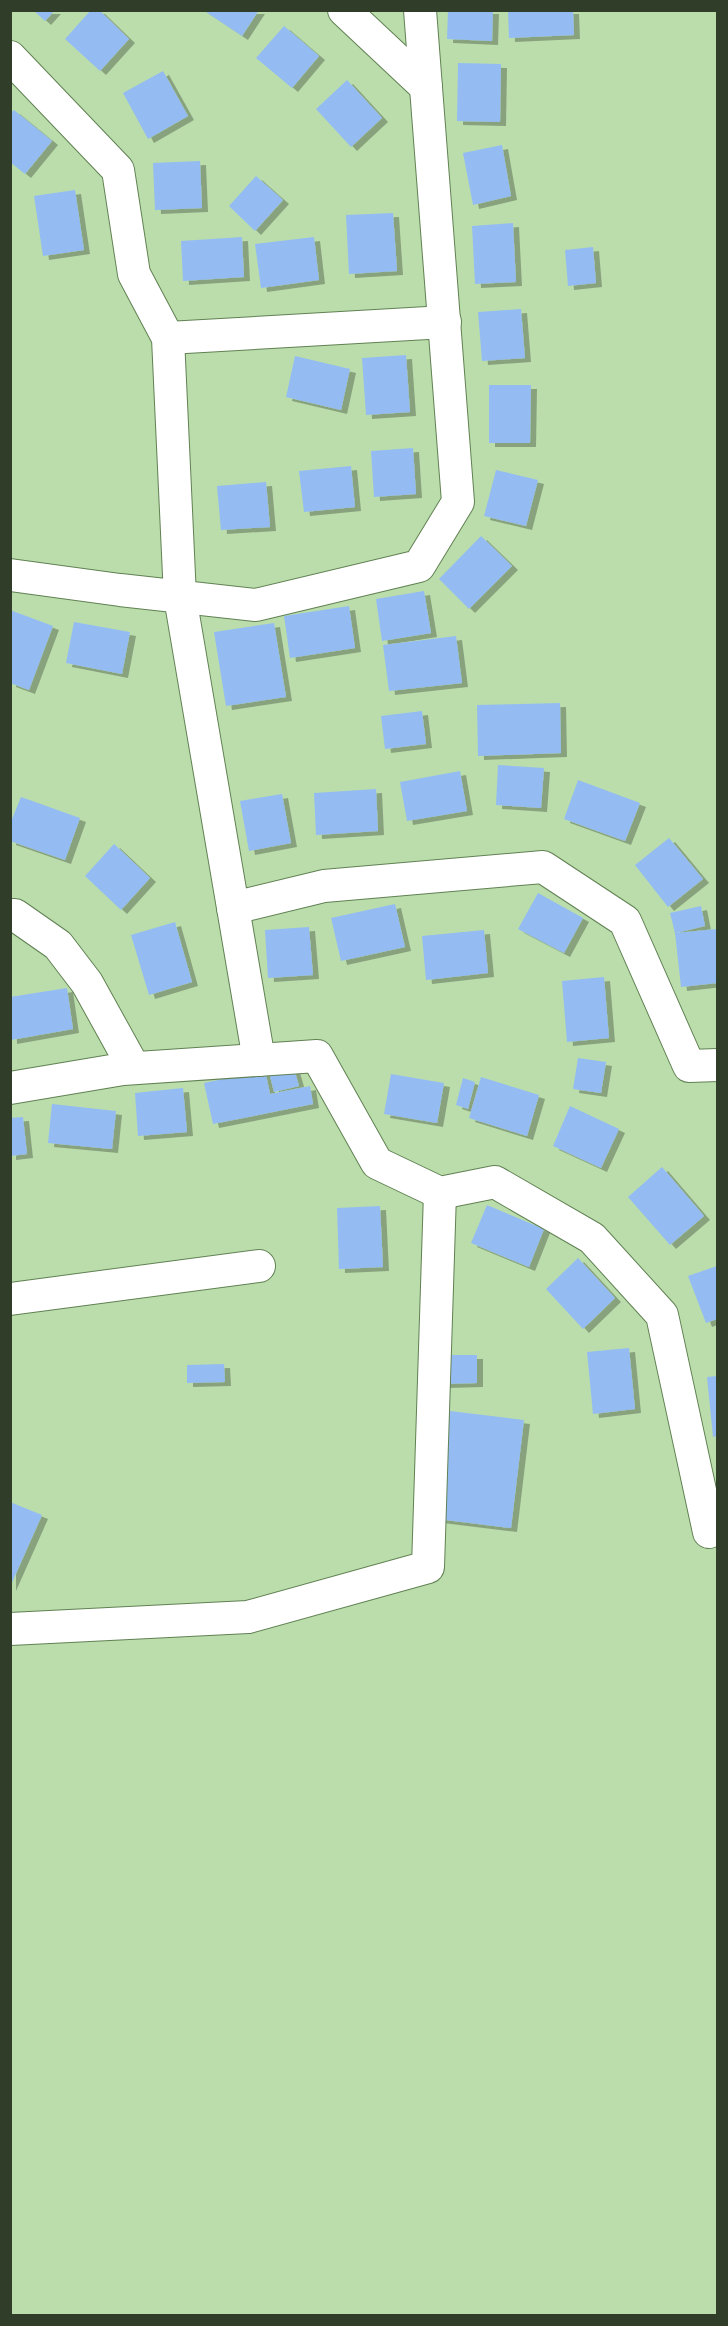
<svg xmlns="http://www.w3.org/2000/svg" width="728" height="2326" font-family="'IBM Plex Sans',sans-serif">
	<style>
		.building { fill: #94bcf3; filter: url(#shadow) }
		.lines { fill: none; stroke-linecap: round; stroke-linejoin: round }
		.minor-casing { stroke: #618153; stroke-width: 34 }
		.minor { stroke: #fff; stroke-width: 32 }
	</style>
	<defs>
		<filter id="shadow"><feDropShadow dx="6" dy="4" stdDeviation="0" flood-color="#0004"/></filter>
	</defs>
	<rect width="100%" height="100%" fill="#baddab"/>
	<g class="building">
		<polygon points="33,10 55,10 45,21"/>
		<polygon points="91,10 99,10 129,39 100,71 65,39"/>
		<polygon points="203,10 259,10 242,36"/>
		<polygon points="448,10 493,10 492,41 447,39"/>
		<polygon points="508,10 573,10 574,35 509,38"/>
		<polygon points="284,26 319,56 292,88 256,58"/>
		<polygon points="458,63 501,64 500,122 457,121"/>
		<polygon points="163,71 188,116 148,139 123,93"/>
		<polygon points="347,80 382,118 351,147 316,109"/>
		<polygon points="14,110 52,141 25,174 10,162 10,114"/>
		<polygon points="502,145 511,196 473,205 463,153"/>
		<polygon points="200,161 202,208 155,210 153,163"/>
		<polygon points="256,176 283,200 255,231 229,206"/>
		<polygon points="75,190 84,250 43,256 34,196"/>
		<polygon points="393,213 397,271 349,274 346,215"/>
		<polygon points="513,223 516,282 475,284 472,226"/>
		<polygon points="242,237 244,277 183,281 181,241"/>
		<polygon points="314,237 319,280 261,288 255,244"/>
		<polygon points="593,247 596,283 568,286 565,250"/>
		<polygon points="521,309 525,358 482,361 478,312"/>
		<polygon points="406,355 410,412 366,415 362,358"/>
		<polygon points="295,356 350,369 341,410 286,397"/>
		<polygon points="489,385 531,385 530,443 489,443"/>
		<polygon points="413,448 416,494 374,497 371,451"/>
		<polygon points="351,466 355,507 304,512 299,471"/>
		<polygon points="496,470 538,480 526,526 484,516"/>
		<polygon points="266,482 270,527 221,530 217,486"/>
		<polygon points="481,536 512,566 469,609 439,579"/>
		<polygon points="424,591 431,633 382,641 376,599"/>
		<polygon points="349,606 355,648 290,658 284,616"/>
		<polygon points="10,610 53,626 29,690 10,683"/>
		<polygon points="74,622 130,632 122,674 66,663"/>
		<polygon points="274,623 286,697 226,706 214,632"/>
		<polygon points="456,636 462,683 389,691 383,645"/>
		<polygon points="560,703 561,753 478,756 477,705"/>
		<polygon points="422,711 426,744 385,749 381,716"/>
		<polygon points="498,765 544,768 541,808 496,805"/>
		<polygon points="460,771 467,811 407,821 400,782"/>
		<polygon points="578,780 640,803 625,841 564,819"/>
		<polygon points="376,789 378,831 316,835 314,793"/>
		<polygon points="282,794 291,843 249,851 240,801"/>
		<polygon points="21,797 80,818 65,860 10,841 10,824"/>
		<polygon points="669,838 703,879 668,907 635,865"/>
		<polygon points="114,844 150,878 121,910 85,876"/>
		<polygon points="538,893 583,918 564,953 518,929"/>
		<polygon points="395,904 405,947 341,961 331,918"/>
		<polygon points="701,906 705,926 676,933 717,929 717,983 681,987 675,933 670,913"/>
		<polygon points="175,922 192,982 149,995 131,935"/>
		<polygon points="309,927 313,975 268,978 265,930"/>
		<polygon points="484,930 488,973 426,980 422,936"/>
		<polygon points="604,977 609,1038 567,1042 562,981"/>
		<polygon points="67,988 73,1029 11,1040 10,997"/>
		<polygon points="578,1058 606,1062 601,1093 573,1089"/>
		<polygon points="294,1069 299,1086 274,1092 270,1076"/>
		<polygon points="265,1070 270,1094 310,1086 313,1104 213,1124 204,1083"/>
		<polygon points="391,1074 444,1083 437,1123 384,1114"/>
		<polygon points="481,1077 539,1095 527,1136 469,1118"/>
		<polygon points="463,1078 475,1082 468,1109 456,1105"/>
		<polygon points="183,1088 187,1132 138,1136 135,1093"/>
		<polygon points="52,1104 116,1111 112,1149 48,1143"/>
		<polygon points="570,1106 619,1129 601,1168 553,1146"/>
		<polygon points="23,1117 27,1154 10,1156 10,1118"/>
		<polygon points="662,1167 704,1216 670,1245 628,1197"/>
		<polygon points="487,1205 544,1229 529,1267 471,1243"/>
		<polygon points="380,1206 383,1267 339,1269 337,1208"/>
		<polygon points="578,1258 615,1298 583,1329 546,1289"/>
		<polygon points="717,1266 717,1319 706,1323 688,1276"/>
		<polygon points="629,1348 635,1409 593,1414 587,1352"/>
		<polygon points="442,1355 477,1355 477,1383 442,1384"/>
		<polygon points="224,1364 225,1382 187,1383 187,1365"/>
		<polygon points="717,1376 717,1436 713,1437 707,1377"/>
		<polygon points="450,1411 524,1420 511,1528 437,1519"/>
		<polygon points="10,1502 42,1515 10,1587"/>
	</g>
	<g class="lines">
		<defs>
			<g id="minor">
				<polyline points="344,10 426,87"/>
				<polyline points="10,57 118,170 134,274 168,338 180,597 259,1060"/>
				<polyline points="168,338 445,322"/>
				<polyline points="10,575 120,590 256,605 419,566 458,502 420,10"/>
				<polyline points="233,908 324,886 543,867 625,921 689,1066 718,1065"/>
				<polyline points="10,915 15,915 58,945 87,983 134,1068"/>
				<polyline points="10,1088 123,1069 317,1056 377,1163 440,1193 495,1182 592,1238 662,1315 709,1532"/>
				<polyline points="10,1299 259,1266"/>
				<polyline points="10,1629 248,1617 428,1567 440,1193"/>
			</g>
		</defs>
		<use href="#minor" class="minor-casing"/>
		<use href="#minor" class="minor"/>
	</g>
	<rect width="728" height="2326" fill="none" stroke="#303e29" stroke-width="24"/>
</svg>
